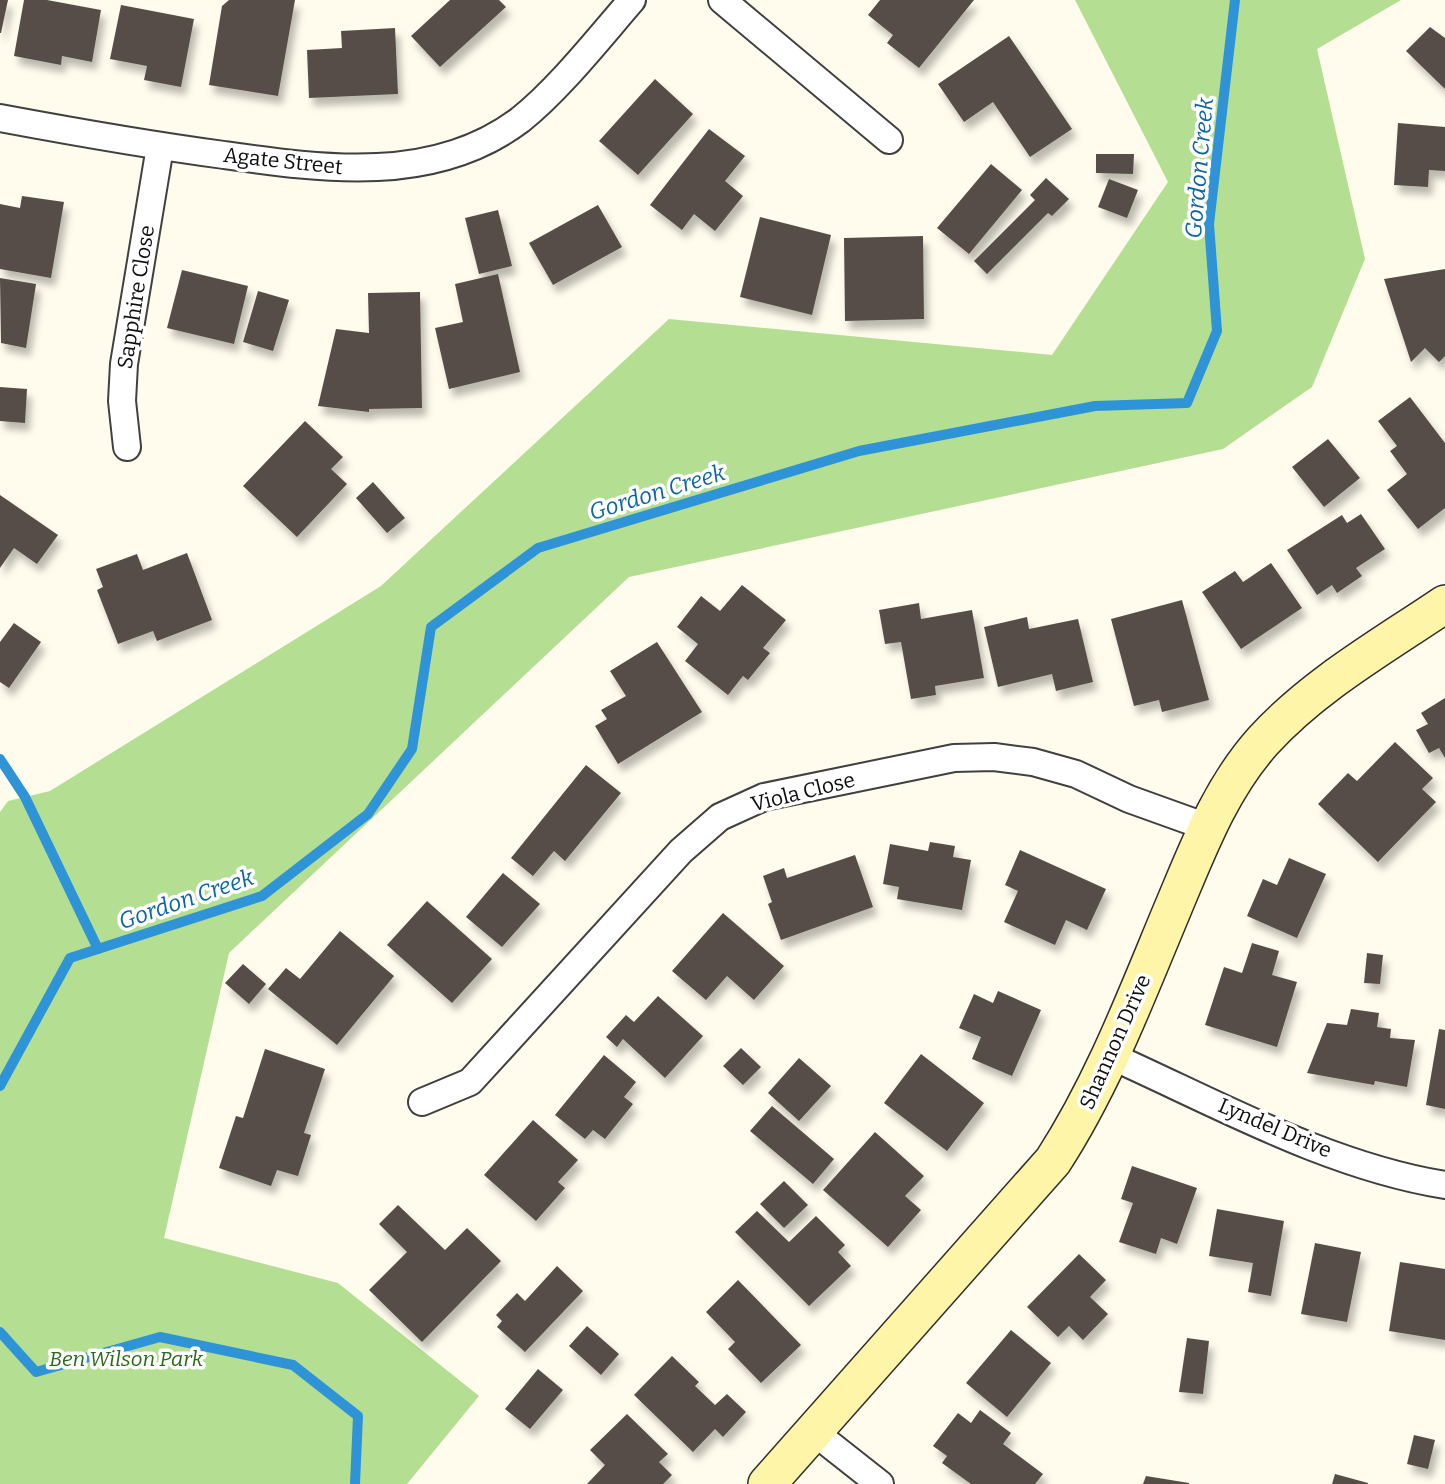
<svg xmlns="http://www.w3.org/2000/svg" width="1445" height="1484" font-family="Bitter,serif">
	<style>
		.forest { fill: #b4de92 }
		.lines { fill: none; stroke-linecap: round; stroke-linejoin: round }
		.stream { stroke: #2f94d7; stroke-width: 10 }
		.building { fill: #574e49; filter: url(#shadow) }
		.street-casing { stroke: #404040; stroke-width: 30 }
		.secondary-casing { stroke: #2f2f2f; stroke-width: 40 }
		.street { stroke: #fff; stroke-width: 26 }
		.secondary { stroke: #fff5a8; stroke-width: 37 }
		.labels { text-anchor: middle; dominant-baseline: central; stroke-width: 7; stroke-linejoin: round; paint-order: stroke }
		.street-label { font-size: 21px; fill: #0d0d0d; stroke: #fff }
		.park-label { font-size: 21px; font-style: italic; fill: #2a6a19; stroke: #fff }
		.water-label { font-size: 23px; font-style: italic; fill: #0d65a8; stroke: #fff }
	</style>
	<defs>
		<filter id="shadow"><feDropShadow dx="4.5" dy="8" stdDeviation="3.5" flood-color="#0004"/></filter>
	</defs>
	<rect width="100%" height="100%" fill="#fffbed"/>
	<polygon class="forest" points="1075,0 1401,0 1317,49 1365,259 1312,387 1223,449 629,577 229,953 164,1238 338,1283 479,1396 407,1484 0,1484 0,812 8,801 50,791 381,586 669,319 1052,355 1168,182"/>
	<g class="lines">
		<g class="stream">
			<polyline points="0,759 25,797 98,949"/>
			<polyline points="0,1086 70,958 262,896 368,814 412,749 431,627 538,548 859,451 1095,406 1187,403 1217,331 1209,224 1235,0"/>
			<polyline points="0,1332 36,1372 160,1337 293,1365 358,1416 355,1484"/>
		</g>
	</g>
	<g class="building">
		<polygon points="0,0 8,0 1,33 0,33"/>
		<polygon points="24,0 47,0 101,10 92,62 62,56 61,65 14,56"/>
		<polygon points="229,0 295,0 278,96 209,85 222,6"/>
		<polygon points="450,0 499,0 506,7 440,67 411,36"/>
		<polygon points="880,0 974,0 919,68 887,43 893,35 868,15"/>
		<polygon points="121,5 194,19 181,87 144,80 147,66 110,59"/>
		<polygon points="1430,27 1445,38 1445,89 1406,51"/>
		<polygon points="395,28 398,94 309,98 307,50 342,48 341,31"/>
		<polygon points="1009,36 1072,129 1030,157 993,102 964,122 938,84"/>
		<polygon points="655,79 693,114 638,175 599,141"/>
		<polygon points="1398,123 1445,127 1445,171 1429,170 1428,187 1394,185"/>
		<polygon points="709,129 745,156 725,181 743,196 715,231 694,214 682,230 650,205"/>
		<polygon points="1096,154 1134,154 1133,174 1096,173"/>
		<polygon points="991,164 1022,190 969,254 937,228"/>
		<polygon points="1046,178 1069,199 1052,216 1048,213 987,274 974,261 1035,200 1030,195"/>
		<polygon points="1109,179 1138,190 1127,218 1098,207"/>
		<polygon points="22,196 64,202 51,278 0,269 0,204 20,208"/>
		<polygon points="598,205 622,247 553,285 529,243"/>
		<polygon points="498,210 512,266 479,274 465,218"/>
		<polygon points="760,217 831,235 812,315 740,297"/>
		<polygon points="923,236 924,319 845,321 844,238"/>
		<polygon points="1445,269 1445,356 1439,362 1425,348 1411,362 1384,279"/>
		<polygon points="182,270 248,286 234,344 167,328"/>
		<polygon points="498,274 520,372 449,389 435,328 463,322 455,284"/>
		<polygon points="0,278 36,284 26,348 1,343"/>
		<polygon points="258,291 289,300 273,351 243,342"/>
		<polygon points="420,292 422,408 369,409 369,412 318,406 336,329 369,333 368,293"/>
		<polygon points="0,387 27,389 25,423 0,421"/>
		<polygon points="1410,397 1445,443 1445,508 1418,529 1387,490 1407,474 1390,451 1397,446 1378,421"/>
		<polygon points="305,421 343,457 331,469 347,484 297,537 243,486"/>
		<polygon points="1328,439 1360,478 1324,507 1292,467"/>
		<polygon points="373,482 405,518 387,533 356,498"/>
		<polygon points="0,495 58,535 37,564 14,548 0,568"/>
		<polygon points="1361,514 1385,549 1356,568 1362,576 1337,593 1332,585 1317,595 1287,550 1342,515 1347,523"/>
		<polygon points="187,553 212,620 157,641 153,631 118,644 97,590 103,587 96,569 137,554 143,570"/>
		<polygon points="1271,563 1302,608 1241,649 1202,592 1235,571 1243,582"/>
		<polygon points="742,585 786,620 763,648 770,653 748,680 743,676 728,695 685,661 698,644 677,627 701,596 720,611"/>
		<polygon points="1182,600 1209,700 1162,712 1159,700 1134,706 1111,619"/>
		<polygon points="919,603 921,619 972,610 984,678 935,686 936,695 911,699 901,642 885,644 879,610"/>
		<polygon points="1027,617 1029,629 1078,619 1093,682 1056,691 1052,674 998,687 984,627"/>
		<polygon points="14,623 41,642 9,688 0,682 0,642"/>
		<polygon points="657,642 702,712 618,764 595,726 607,719 601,710 626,696 610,671"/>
		<polygon points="1445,698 1445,758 1439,748 1429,753 1416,730 1428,724 1421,713"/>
		<polygon points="1395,742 1433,778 1422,789 1436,802 1378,862 1318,804 1348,773 1357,781"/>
		<polygon points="586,765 621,793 565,861 554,851 533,876 511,858"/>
		<polygon points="930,842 955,846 953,857 971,860 962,910 897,899 899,887 883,884 890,844 928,851"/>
		<polygon points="1020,850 1106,889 1087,930 1066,920 1055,945 1004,922 1018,891 1005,885"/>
		<polygon points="855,855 873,907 781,940 768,904 772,902 763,876 784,868 787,878"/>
		<polygon points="1289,858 1326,874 1297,938 1247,916 1263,879 1277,885"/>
		<polygon points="503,873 540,904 502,947 466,917"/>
		<polygon points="427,901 492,959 452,1003 387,945"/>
		<polygon points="723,913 784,966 754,1000 727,976 706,1000 672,971"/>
		<polygon points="340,931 394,976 337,1045 268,989 286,968 300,979"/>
		<polygon points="1252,943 1279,951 1272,975 1297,982 1277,1047 1205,1025 1224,967 1242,973"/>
		<polygon points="1367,953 1383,955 1380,984 1364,983"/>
		<polygon points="243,964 266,984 249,1004 225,983"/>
		<polygon points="998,991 1041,1010 1012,1076 972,1059 981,1037 959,1028 974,994 993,1003"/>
		<polygon points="658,996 703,1036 665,1078 623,1039 617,1047 606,1037 626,1015 634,1022"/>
		<polygon points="1351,1009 1379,1013 1377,1027 1391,1029 1390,1038 1415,1040 1407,1087 1375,1081 1374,1085 1307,1073 1327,1023 1347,1025"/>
		<polygon points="1439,1029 1445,1030 1445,1109 1426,1105"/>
		<polygon points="741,1048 761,1067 743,1085 723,1066"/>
		<polygon points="265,1049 325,1069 304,1133 311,1135 298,1176 277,1170 271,1186 219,1168 236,1116 243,1118"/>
		<polygon points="921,1054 984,1103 947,1151 884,1103"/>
		<polygon points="604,1055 636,1082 624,1097 633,1104 605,1139 593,1130 585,1139 555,1115"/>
		<polygon points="799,1058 831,1086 799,1121 768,1093"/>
		<polygon points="772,1106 834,1159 813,1184 750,1131"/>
		<polygon points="533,1120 578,1160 558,1182 565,1188 536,1221 484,1175"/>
		<polygon points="875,1132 924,1176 905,1196 921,1210 888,1247 823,1190"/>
		<polygon points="1132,1166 1197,1188 1177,1244 1161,1238 1156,1254 1119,1242 1133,1203 1121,1199"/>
		<polygon points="784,1181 808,1205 784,1228 760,1204"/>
		<polygon points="398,1205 445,1250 467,1228 501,1261 422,1342 369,1290 407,1252 379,1224"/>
		<polygon points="1217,1209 1284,1221 1271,1296 1248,1292 1253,1263 1209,1256"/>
		<polygon points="757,1211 789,1242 816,1216 845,1245 838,1252 851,1266 809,1306 735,1232"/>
		<polygon points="1315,1243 1361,1252 1347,1322 1301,1314"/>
		<polygon points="1079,1254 1106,1280 1090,1297 1108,1314 1083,1340 1069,1326 1058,1337 1027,1307"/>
		<polygon points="1400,1262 1445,1269 1445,1340 1389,1331"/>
		<polygon points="557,1266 583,1291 525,1352 497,1327 502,1321 496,1315 517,1293 525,1301"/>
		<polygon points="738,1280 801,1345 761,1383 728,1349 735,1342 706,1312"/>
		<polygon points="587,1326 619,1354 601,1375 569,1346"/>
		<polygon points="1011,1330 1051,1363 1007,1417 966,1383"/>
		<polygon points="1187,1338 1209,1341 1203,1394 1179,1392"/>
		<polygon points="672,1356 699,1382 695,1386 715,1405 727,1394 746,1412 723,1437 715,1429 693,1452 634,1395"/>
		<polygon points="538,1369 563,1390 530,1429 505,1409"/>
		<polygon points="980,1410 1011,1433 1003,1444 1043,1474 1035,1484 971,1484 942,1463 947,1456 933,1446 958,1413 971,1423"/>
		<polygon points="627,1414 668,1454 659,1462 672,1475 663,1484 587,1484 605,1465 590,1450"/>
		<polygon points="1414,1435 1435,1440 1428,1469 1407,1464"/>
		<polygon points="1335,1474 1368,1483 1368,1484 1332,1484"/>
		<polygon points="1146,1476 1189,1483 1189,1484 1143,1484"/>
	</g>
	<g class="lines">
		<defs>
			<g id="street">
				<polyline points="722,0 889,140"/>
				<path d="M0,118C75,132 149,145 224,155C323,169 434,185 520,120C559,89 599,38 632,0"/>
				<polyline points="127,447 122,401 124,364 160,147"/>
				<path d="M1111,1056C1218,1104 1328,1166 1445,1185"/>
				<polyline points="422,1102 470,1082 681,851 720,817 764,797 954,758 994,757 1033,762 1076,774 1129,799 1207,827"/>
				<polyline points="814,1432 880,1484"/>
			</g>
			<path id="secondary" d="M767,1484L1053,1161C1104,1082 1137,994 1173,908C1198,849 1220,789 1263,741C1314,685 1383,646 1445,604"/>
		</defs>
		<use href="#street" class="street-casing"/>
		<use href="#secondary" class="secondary-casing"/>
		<use href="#street" class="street"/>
		<use href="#secondary" class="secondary"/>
	</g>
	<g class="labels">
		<g class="street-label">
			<text transform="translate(283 161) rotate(6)">Agate Street</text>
			<text transform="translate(136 297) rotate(-81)">Sapphire Close</text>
			<text transform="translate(803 792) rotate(-14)">Viola Close</text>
			<text transform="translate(1115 1042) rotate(-66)">Shannon Drive</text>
			<text transform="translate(1275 1128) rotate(23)">Lyndel Drive</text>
		</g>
		<g class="park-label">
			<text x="126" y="1359">Ben Wilson Park</text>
		</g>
		<g class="water-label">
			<text transform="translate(1199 168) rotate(-85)">Gordon Creek</text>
			<text transform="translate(657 492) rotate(-17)">Gordon Creek</text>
			<text transform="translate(186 899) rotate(-19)">Gordon Creek</text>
		</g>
	</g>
</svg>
